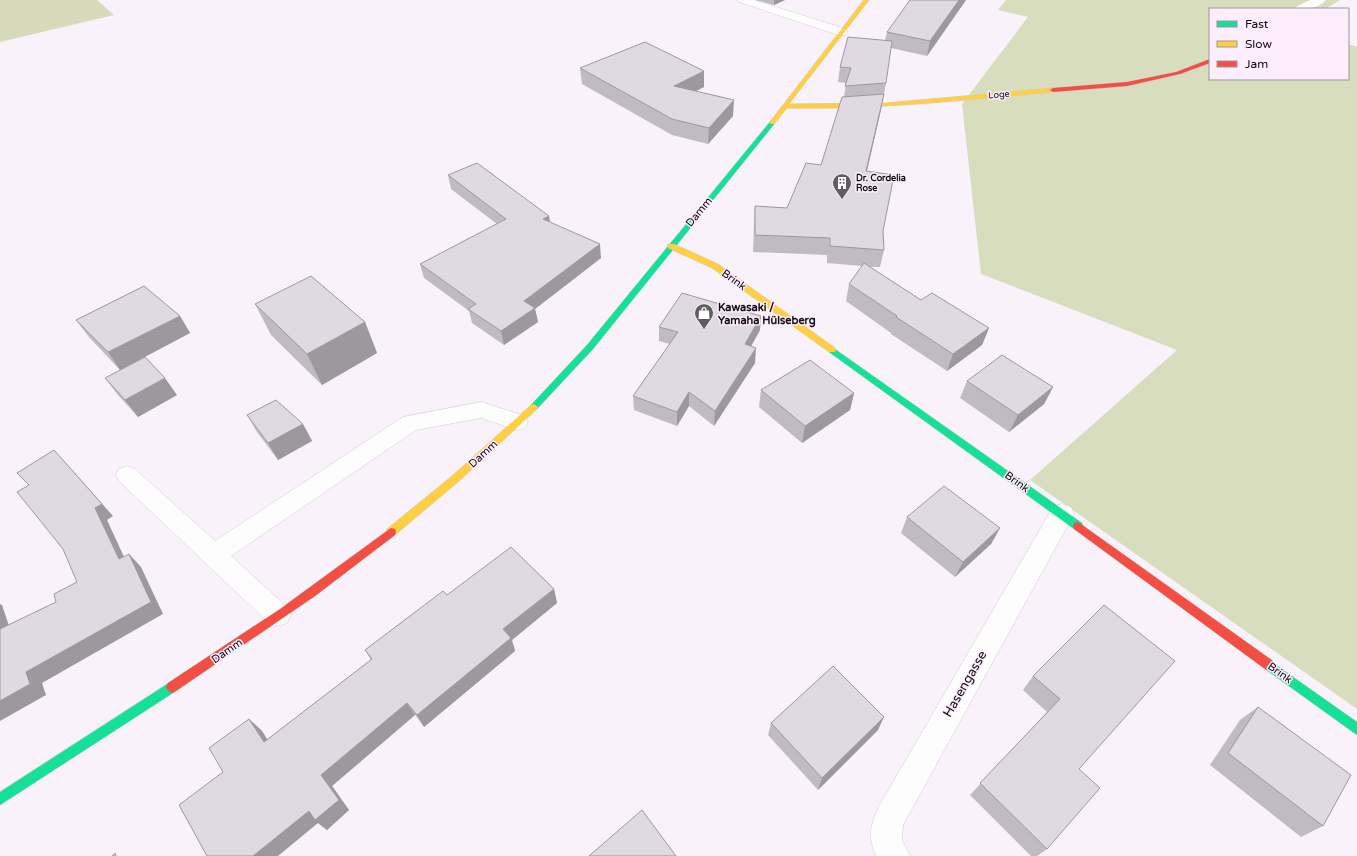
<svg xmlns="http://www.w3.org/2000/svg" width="1357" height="856" font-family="'Varela Round',sans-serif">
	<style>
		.green { fill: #d8ddbd }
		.forest { fill: #d7dbbc }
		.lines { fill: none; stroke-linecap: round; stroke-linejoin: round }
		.lane-casing { stroke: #d2cdd3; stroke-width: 1 }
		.street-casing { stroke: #d2cdd3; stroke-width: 1 }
		.fast-casing { stroke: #d2cdd3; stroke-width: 1 }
		.slow-casing { stroke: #d2cdd3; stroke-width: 1 }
		.jam-casing { stroke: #d2cdd3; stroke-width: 1 }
		.lane { fill: #fefdfe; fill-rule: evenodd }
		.street { fill: #fefdfe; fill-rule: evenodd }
		.fast { fill: #16e098; fill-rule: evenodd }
		.slow { fill: #ffcf43; fill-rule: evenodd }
		.jam { fill: #f24e42; fill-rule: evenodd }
		.wall { fill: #c0bbc2 }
		.shaded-wall { fill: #9c999e }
		.building { fill: #dfdae1; stroke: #9c999e }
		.labels { text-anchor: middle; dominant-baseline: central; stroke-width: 3; stroke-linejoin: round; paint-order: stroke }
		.far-street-label { font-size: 9px; fill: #0f0b10; stroke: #fceefd }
		.far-poi-label { font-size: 9px; font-weight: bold; fill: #0f0b10; stroke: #fceefd; text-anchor: start }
		.street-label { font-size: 11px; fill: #0f0b10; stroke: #fceefd }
		.poi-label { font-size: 11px; font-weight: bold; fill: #0f0b10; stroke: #fceefd; text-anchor: start }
		.near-street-label { font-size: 13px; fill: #0f0b10; stroke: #fceefd }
	</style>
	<rect width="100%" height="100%" fill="#f9f2fa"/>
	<polygon class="green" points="1006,0 1340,0 1326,9 1210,9 1210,79 1348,79 1348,44 1357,47 1357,709 1030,480 1177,350 981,274 962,104 1028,17 998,10"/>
	<polygon class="forest" points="0,0 97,0 114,15 0,42"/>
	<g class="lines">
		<defs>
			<g id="lane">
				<polygon points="737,0 754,0 846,29 848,32 846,35 838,35 739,2"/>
				<polygon points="481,402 525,416 528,422 525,428 518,430 481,418 416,430 231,556 287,607 291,615 287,623 278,626 269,623 119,481 116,475 119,469 127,466 135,469 215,541 403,417"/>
			</g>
			<g id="street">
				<path d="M1310,0H1326C1319,9 1306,9 1295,9L1297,6Z"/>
				<path d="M1062,504L1071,507L1074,514L903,825L902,840L910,856H876C868,836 870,828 878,808L1053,507Z"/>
			</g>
			<g id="fast">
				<polygon points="770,122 775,123 593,349 537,409 531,409 530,407 531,405 587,345"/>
				<polygon points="832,347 1082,523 1083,526 1082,529 1078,530 1074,529 829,352 828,350 829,348"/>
				<polygon points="1269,660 1357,722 1357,735 1265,669 1263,665 1265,661"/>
				<polygon points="172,681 176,683 178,687 176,691 0,805 0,792"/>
			</g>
			<g id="slow">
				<path d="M864,0H869L789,104L885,103L1053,88L1056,90L1053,92C964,100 876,110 787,108L774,124H770V122Z"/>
				<polygon points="668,244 674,244 718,264 835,348 836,350 835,352 829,352 712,268 668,248"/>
				<polygon points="534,404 538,407 537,409 458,482 395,535 391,536 387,535 386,532 387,529 452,476 531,405"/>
			</g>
			<g id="jam">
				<polygon points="1210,59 1210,63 1180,74 1127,86 1053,92 1050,90 1053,88 1127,82 1176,72"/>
				<polygon points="1078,522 1273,661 1275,665 1273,669 1269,670 1265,669 1074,529 1073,526 1074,523"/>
				<polygon points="391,528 395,529 396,532 395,535 315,596 176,691 172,693 168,691 166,687 168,683 280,609"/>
			</g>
		</defs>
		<use href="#lane" class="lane-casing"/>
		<use href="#street" class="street-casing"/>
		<use href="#fast" class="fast-casing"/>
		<use href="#slow" class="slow-casing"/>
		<use href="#jam" class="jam-casing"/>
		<use href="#lane" class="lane"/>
		<use href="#street" class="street"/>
		<use href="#fast" class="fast"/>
		<use href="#slow" class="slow"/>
		<use href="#jam" class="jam"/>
	</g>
	<g class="wall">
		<polygon points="755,0 785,0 774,5"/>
		<polygon points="966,0 927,56 891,48 886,83 884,94 867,171 883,231 884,250 880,267 869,267 921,300 989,328 982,345 947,371 891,334 891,333 846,301 849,284 862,266 827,263 827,255 753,252 754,223 755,206 787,208 821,165 844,97 846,83 838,82 840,67 885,40 887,32"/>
		<polygon points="580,68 704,71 704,87 696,91 733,116 708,144 672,135 582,84"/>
		<polygon points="448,175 549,216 550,222 601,258 535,309 538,322 504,345 472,323 469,311 424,278 420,264 497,224 451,189"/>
		<polygon points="255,304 365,322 377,353 322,385 271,335"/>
		<polygon points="180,316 190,333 120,370 89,337 76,320"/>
		<polygon points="659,327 760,330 751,346 755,363 714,426 689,406 677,426 634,410 633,396 670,344 659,341"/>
		<polygon points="105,378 177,395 138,417 118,395"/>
		<polygon points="967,381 1053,387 1044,404 1009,432 960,398"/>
		<polygon points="761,390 854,393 850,410 802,443 759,407"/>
		<polygon points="247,415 303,424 312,441 278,460 257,432"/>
		<polygon points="907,517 1000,528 991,544 955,577 901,533"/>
		<polygon points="554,589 557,603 512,640 515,651 424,727 415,715 332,786 349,810 327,830 318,823 223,772 249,719 262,731 267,740 371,660 365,650 447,595"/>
		<polygon points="1104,605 1079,769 1047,849 1037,856 1031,856 970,795 1047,712 1023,690 1033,676"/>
		<polygon points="1258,707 1323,826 1301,837 1210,765 1240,720"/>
		<polygon points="771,723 878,730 818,790 768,735"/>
	</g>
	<g class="shaded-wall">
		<polygon points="774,0 785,0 774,5"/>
		<polygon points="959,0 966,0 927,56 930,41"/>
		<polygon points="704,71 704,87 674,102 674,86"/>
		<polygon points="884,94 881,110 863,188 866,171"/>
		<polygon points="734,100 733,116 708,144 709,128"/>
		<polygon points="549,216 551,230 543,219"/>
		<polygon points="600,244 601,258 535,309 538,322 504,345 501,331 524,301"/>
		<polygon points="180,316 190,333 120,370 108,352"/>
		<polygon points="761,316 760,330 744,359 745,344"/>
		<polygon points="365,322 377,353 322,385 307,354"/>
		<polygon points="989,328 982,345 947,371 953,354"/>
		<polygon points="756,348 755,363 714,426 715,411"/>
		<polygon points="165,378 177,395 138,417 125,400"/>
		<polygon points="1053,387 1044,404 1009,432 1018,415"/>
		<polygon points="689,392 689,406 677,426 677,412"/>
		<polygon points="854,393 850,410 802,443 805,426"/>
		<polygon points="303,424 312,441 278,460 268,443"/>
		<polygon points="54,450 113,516 107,520 131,572 119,559"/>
		<polygon points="1000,528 991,544 955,577 963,562"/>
		<polygon points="129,554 141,567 163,614 42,683 46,695 0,721 0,701"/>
		<polygon points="554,589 557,603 512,640 515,651 424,727 417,715 503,629"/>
		<polygon points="0,604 2,605 14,641 0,631"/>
		<polygon points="407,703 415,715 332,786 349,810 327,830 318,823 278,856 253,856 321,775"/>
		<polygon points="884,717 878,730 818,790 822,778"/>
		<polygon points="249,719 262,731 276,753 264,742"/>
	</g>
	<g class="building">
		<polygon points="910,0 959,0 930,41 887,32"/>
		<polygon points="848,37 892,41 886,83 845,86 851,68 840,67"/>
		<polygon points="645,42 704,71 674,86 734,100 709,128 672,119 580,68"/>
		<polygon points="884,94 866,171 894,175 883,231 884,250 830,246 830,238 755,235 755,206 787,208 806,163 821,165 842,97"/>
		<polygon points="477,163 549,216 543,219 600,244 524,301 535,308 501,331 468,309 476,304 420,264 506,219 448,175"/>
		<polygon points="864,263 921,300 932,293 989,328 953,354 896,317 897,316 849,284"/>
		<polygon points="311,276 365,322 307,354 255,304"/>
		<polygon points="144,286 180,316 108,352 76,320"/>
		<polygon points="682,293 761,316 745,344 756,348 715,411 689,392 677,412 633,396 678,332 659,327"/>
		<polygon points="1002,355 1053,387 1018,415 967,381"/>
		<polygon points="145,357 165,378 125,400 105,378"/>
		<polygon points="810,360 854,393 805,426 761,390"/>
		<polygon points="276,400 303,424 268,443 247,415"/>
		<polygon points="54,450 102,504 95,508 119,559 129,554 151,602 26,672 30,684 0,701 0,629 56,602 54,594 77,582 63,549 17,492 29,485 17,473"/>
		<polygon points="944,486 1000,528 963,562 907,517"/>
		<polygon points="511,547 554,589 503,629 511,638 417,715 407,703 321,775 339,800 315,820 309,811 253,856 207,856 179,805 223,772 209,748 249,719 264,742 372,659 365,650 443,591 447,595"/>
		<polygon points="1104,605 1175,661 1079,769 1100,788 1047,849 980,783 1060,699 1033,676"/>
		<polygon points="833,666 884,717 822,778 771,723"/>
		<polygon points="1258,707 1351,775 1323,826 1228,753"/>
		<polygon points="642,810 676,856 589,856"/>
		<polygon points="115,853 116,856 112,856"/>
	</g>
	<defs>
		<symbol id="building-pin" viewBox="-11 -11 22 30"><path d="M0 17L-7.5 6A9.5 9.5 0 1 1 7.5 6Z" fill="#615c62" stroke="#fceefd"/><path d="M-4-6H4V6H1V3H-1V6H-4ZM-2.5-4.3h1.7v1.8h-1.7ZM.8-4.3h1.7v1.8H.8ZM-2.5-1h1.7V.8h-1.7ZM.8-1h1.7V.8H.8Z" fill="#fff"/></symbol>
		<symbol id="shop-pin" viewBox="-11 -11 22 30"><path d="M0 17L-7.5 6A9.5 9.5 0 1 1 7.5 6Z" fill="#615c62" stroke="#fceefd"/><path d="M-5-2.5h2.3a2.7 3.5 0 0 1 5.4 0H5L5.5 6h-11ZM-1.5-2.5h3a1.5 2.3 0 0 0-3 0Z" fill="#fff"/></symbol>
	</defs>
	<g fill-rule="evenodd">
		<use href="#building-pin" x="831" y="172" width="22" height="30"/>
		<use href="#shop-pin" x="693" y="302" width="22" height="30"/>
	</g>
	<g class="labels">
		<g class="far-street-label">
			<text transform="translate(999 95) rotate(-5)">Loge</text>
		</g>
		<g class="far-poi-label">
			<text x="856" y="178">Dr. Cordelia<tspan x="856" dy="10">Rose</tspan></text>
		</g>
		<g class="street-label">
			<text transform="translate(699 212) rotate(-51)">Damm</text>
			<text transform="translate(734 280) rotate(36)">Brink</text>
			<text transform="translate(483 454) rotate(-43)">Damm</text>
			<text transform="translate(1017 482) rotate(36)">Brink</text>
			<text transform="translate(227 651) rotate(-35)">Damm</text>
			<text transform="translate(1280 673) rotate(36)">Brink</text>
		</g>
		<g class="poi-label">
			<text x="718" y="307">Kawasaki /<tspan x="718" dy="13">Yamaha Hülseberg</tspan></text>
		</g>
		<g class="near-street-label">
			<text transform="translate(965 684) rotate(-60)">Hasengasse</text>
		</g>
	</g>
	<rect x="1209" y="8" width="140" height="72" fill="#fceefd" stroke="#9d939e"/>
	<rect x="1217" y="21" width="20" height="6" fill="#16e098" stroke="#9d939e"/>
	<text x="1245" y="28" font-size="12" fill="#0f0b10">Fast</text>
	<rect x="1217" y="41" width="20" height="6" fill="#ffcf43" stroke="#9d939e"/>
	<text x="1245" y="48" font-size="12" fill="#0f0b10">Slow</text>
	<rect x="1217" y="61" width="20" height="6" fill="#f24e42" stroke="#9d939e"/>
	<text x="1245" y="68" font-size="12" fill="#0f0b10">Jam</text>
</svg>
